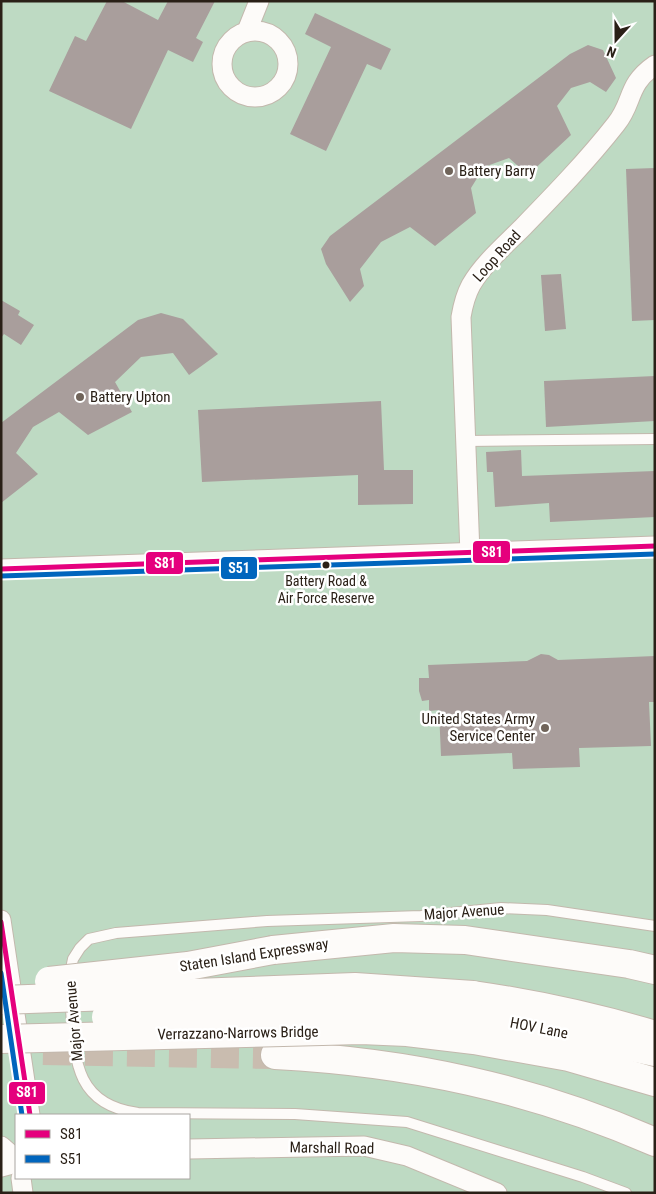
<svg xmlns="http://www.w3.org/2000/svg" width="656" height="1194" font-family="'Roboto Condensed',sans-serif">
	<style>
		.park { fill: #bedac3; fill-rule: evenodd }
		.building { fill: #a99e9c }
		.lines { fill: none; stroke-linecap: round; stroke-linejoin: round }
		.motorway-tunnel { stroke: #c9bcaf; stroke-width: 28; stroke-dasharray: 28 14; stroke-linecap: butt }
		.service-casing { stroke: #c3b8ad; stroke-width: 12 }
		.minor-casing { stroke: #c3b8ad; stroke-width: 21 }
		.motorway-casing { stroke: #c3b8ad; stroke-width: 30 }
		.service { stroke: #fdfbf9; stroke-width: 10 }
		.minor { stroke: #fdfbf9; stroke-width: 19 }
		.motorway { stroke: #fdfbf9; stroke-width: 28 }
		.motorway-bridge-casing { stroke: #c3b8ad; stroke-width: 30; stroke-linecap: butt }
		.motorway-bridge { stroke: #fdfbf9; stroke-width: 28 }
		.bus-1-casing { stroke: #fff; stroke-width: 9 }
		.bus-2-casing { stroke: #fff; stroke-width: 9 }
		.bus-1 { stroke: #e5007d; stroke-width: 5 }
		.bus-2 { stroke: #0065bd; stroke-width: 5 }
		.poi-dot { fill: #70645a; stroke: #fff; stroke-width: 2 }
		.bus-dot { fill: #2a2017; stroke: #fff; stroke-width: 2 }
		.labels { text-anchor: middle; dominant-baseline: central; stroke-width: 5; stroke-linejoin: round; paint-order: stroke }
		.bus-label { font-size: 14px; fill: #2a2017; stroke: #fff }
		.poi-label { font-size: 15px; fill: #2a2017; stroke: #fff; text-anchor: start }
		.street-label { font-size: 15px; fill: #2a2017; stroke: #fff }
		.line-badge { stroke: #fff; stroke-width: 2 }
		.badge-label { font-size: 14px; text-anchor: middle; font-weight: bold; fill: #fff }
	</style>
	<rect width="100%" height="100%" fill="#f1e3d5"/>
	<path class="park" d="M1,1H655V1193H1ZM16,1115H189V1178H16Z"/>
	<g class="building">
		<polygon points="107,1 122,1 158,20 168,1 215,1 196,38 203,42 193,62 168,50 131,129 49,91 75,36 86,41"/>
		<polygon points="315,13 391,49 381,70 367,64 326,151 290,134 331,47 305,34"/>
		<polygon points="588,45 603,50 616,78 606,92 590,82 571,88 557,106 571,135 528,175 509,158 484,167 471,188 476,213 435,246 410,227 381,242 360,269 364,286 350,302 326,264 321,249 330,236 570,54"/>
		<polygon points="655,168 655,320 632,321 626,169"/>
		<polygon points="561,274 566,329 545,331 541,275"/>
		<polygon points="1,300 20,311 18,315 34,325 21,345 4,334 1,338"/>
		<polygon points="161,313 183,319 218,354 189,375 173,353 141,357 115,382 132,412 88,435 59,412 33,427 16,453 38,474 1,503 1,423 138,320"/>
		<polygon points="655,376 655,421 546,427 544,381"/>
		<polygon points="381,401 384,470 413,470 413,504 358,505 358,475 202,482 198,410"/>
		<polygon points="521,450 522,476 655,471 655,517 550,522 549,503 495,507 493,472 487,472 486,452"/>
		<polygon points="541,654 549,655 558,660 655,656 655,702 649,702 651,746 579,748 580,767 513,769 512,753 441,756 439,710 429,711 429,700 422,701 419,691 419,678 429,678 428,665 527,661"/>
	</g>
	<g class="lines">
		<polyline class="motorway-tunnel" points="43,1051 275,1055"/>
		<defs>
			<g id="service">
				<polyline points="466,441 655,439"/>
				<polyline points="69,978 73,959 80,948 89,939 116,933 267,921 421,916 501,908 547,910 655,926"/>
				<path d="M70,997C75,1052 70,1104 138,1113L295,1114L407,1122L583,1177L626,1193"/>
			</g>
			<g id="minor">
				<polyline points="247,31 259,1"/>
				<circle cx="255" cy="64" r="33"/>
				<path d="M470,554L461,317C463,305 465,296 471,285C483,264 504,246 522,228C554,195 587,161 616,124C634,102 626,85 655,65"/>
				<polyline points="1,569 655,546"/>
				<polyline points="1,920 30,1115"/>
				<polyline points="1,1146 16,1159"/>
				<polyline points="189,1149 364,1146 407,1156 497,1193"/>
				<polyline points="1,1167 16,1163"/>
				<polyline points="21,1178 23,1193"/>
			</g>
			<g id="motorway">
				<polyline points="273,950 394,938 465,940 629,964 655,970"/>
				<path d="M473,995C535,1004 595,1017 655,1035"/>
				<polyline points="474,1017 556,1031 655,1052"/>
				<polyline points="474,1040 569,1057 655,1082"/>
				<path d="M275,1055C409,1062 531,1088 655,1142"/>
			</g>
		</defs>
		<use href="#service" class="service-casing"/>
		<use href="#minor" class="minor-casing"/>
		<use href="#motorway" class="motorway-casing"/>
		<use href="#service" class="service"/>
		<use href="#minor" class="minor"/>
		<use href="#motorway" class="motorway"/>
		<defs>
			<g id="motorway-bridge">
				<polyline points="49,981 188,966 273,950"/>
				<polyline points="1,1000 355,987 473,995"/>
				<polyline points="106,1017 346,1010 474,1017"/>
				<polyline points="1,1039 361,1030 407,1032 474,1040"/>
			</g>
		</defs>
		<use href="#motorway-bridge" class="motorway-bridge-casing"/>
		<use href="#motorway-bridge" class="motorway-bridge"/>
		<defs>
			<g id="bus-1">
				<polyline points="1,569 655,546"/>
				<polyline points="1,922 30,1115"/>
			</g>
			<g id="bus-2">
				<polyline points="1,576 655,554"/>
				<polyline points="1,973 22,1115"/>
			</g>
		</defs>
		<use href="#bus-1" class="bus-1-casing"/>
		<use href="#bus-2" class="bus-2-casing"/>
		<use href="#bus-1" class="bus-1"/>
		<use href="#bus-2" class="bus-2"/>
	</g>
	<g class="poi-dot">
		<circle cx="449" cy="171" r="5"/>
		<circle cx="80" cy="397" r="5"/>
		<circle cx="545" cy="728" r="5"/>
	</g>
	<circle class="bus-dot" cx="326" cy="565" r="4.5"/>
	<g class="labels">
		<g class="bus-label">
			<text x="326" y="581">Battery Road &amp;<tspan x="326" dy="17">Air Force Reserve</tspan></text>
		</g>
		<g class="poi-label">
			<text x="459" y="171">Battery Barry</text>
			<text x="90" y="397">Battery Upton</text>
			<text x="535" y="719" text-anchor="end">United States Army<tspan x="535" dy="17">Service Center</tspan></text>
		</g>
		<g class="street-label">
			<text transform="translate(497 256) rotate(-48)">Loop Road</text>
			<text transform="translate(464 912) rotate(-4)">Major Avenue</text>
			<text transform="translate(254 955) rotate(-9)">Staten Island Expressway</text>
			<text transform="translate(74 1021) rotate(-95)">Major Avenue</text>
			<text transform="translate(539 1028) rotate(11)">HOV Lane</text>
			<text transform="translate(238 1033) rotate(-1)">Verrazzano-Narrows Bridge</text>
			<text transform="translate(332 1148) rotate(1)">Marshall Road</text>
		</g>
	</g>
	<g class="line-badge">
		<rect x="472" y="540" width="39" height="24" rx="5" fill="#e5007d"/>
		<rect x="145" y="551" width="39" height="24" rx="5" fill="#e5007d"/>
		<rect x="220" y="556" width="38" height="24" rx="5" fill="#0065bd"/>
		<rect x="8" y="1081" width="38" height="24" rx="5" fill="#e5007d"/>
	</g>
	<g class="badge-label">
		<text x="492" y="557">S81</text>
		<text x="165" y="568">S81</text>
		<text x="239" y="573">S51</text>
		<text x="27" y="1097">S81</text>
	</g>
	<rect width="656" height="1194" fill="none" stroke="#2a2017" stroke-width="5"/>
	<rect x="15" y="1114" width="175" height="65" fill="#ffffff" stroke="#aaa6a2"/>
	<rect x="25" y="1130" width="25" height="8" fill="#e5007d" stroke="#aaa6a2"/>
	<text x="60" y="1139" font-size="15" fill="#2a2017">S81</text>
	<rect x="25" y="1155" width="25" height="8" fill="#0065bd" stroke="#aaa6a2"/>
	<text x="60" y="1164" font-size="15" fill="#2a2017">S51</text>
	<g transform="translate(616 40) rotate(201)" stroke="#ffffff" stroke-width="4" paint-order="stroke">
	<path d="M0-4L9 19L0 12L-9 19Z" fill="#2a2017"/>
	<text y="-8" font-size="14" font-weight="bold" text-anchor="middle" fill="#2a2017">N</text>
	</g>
</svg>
